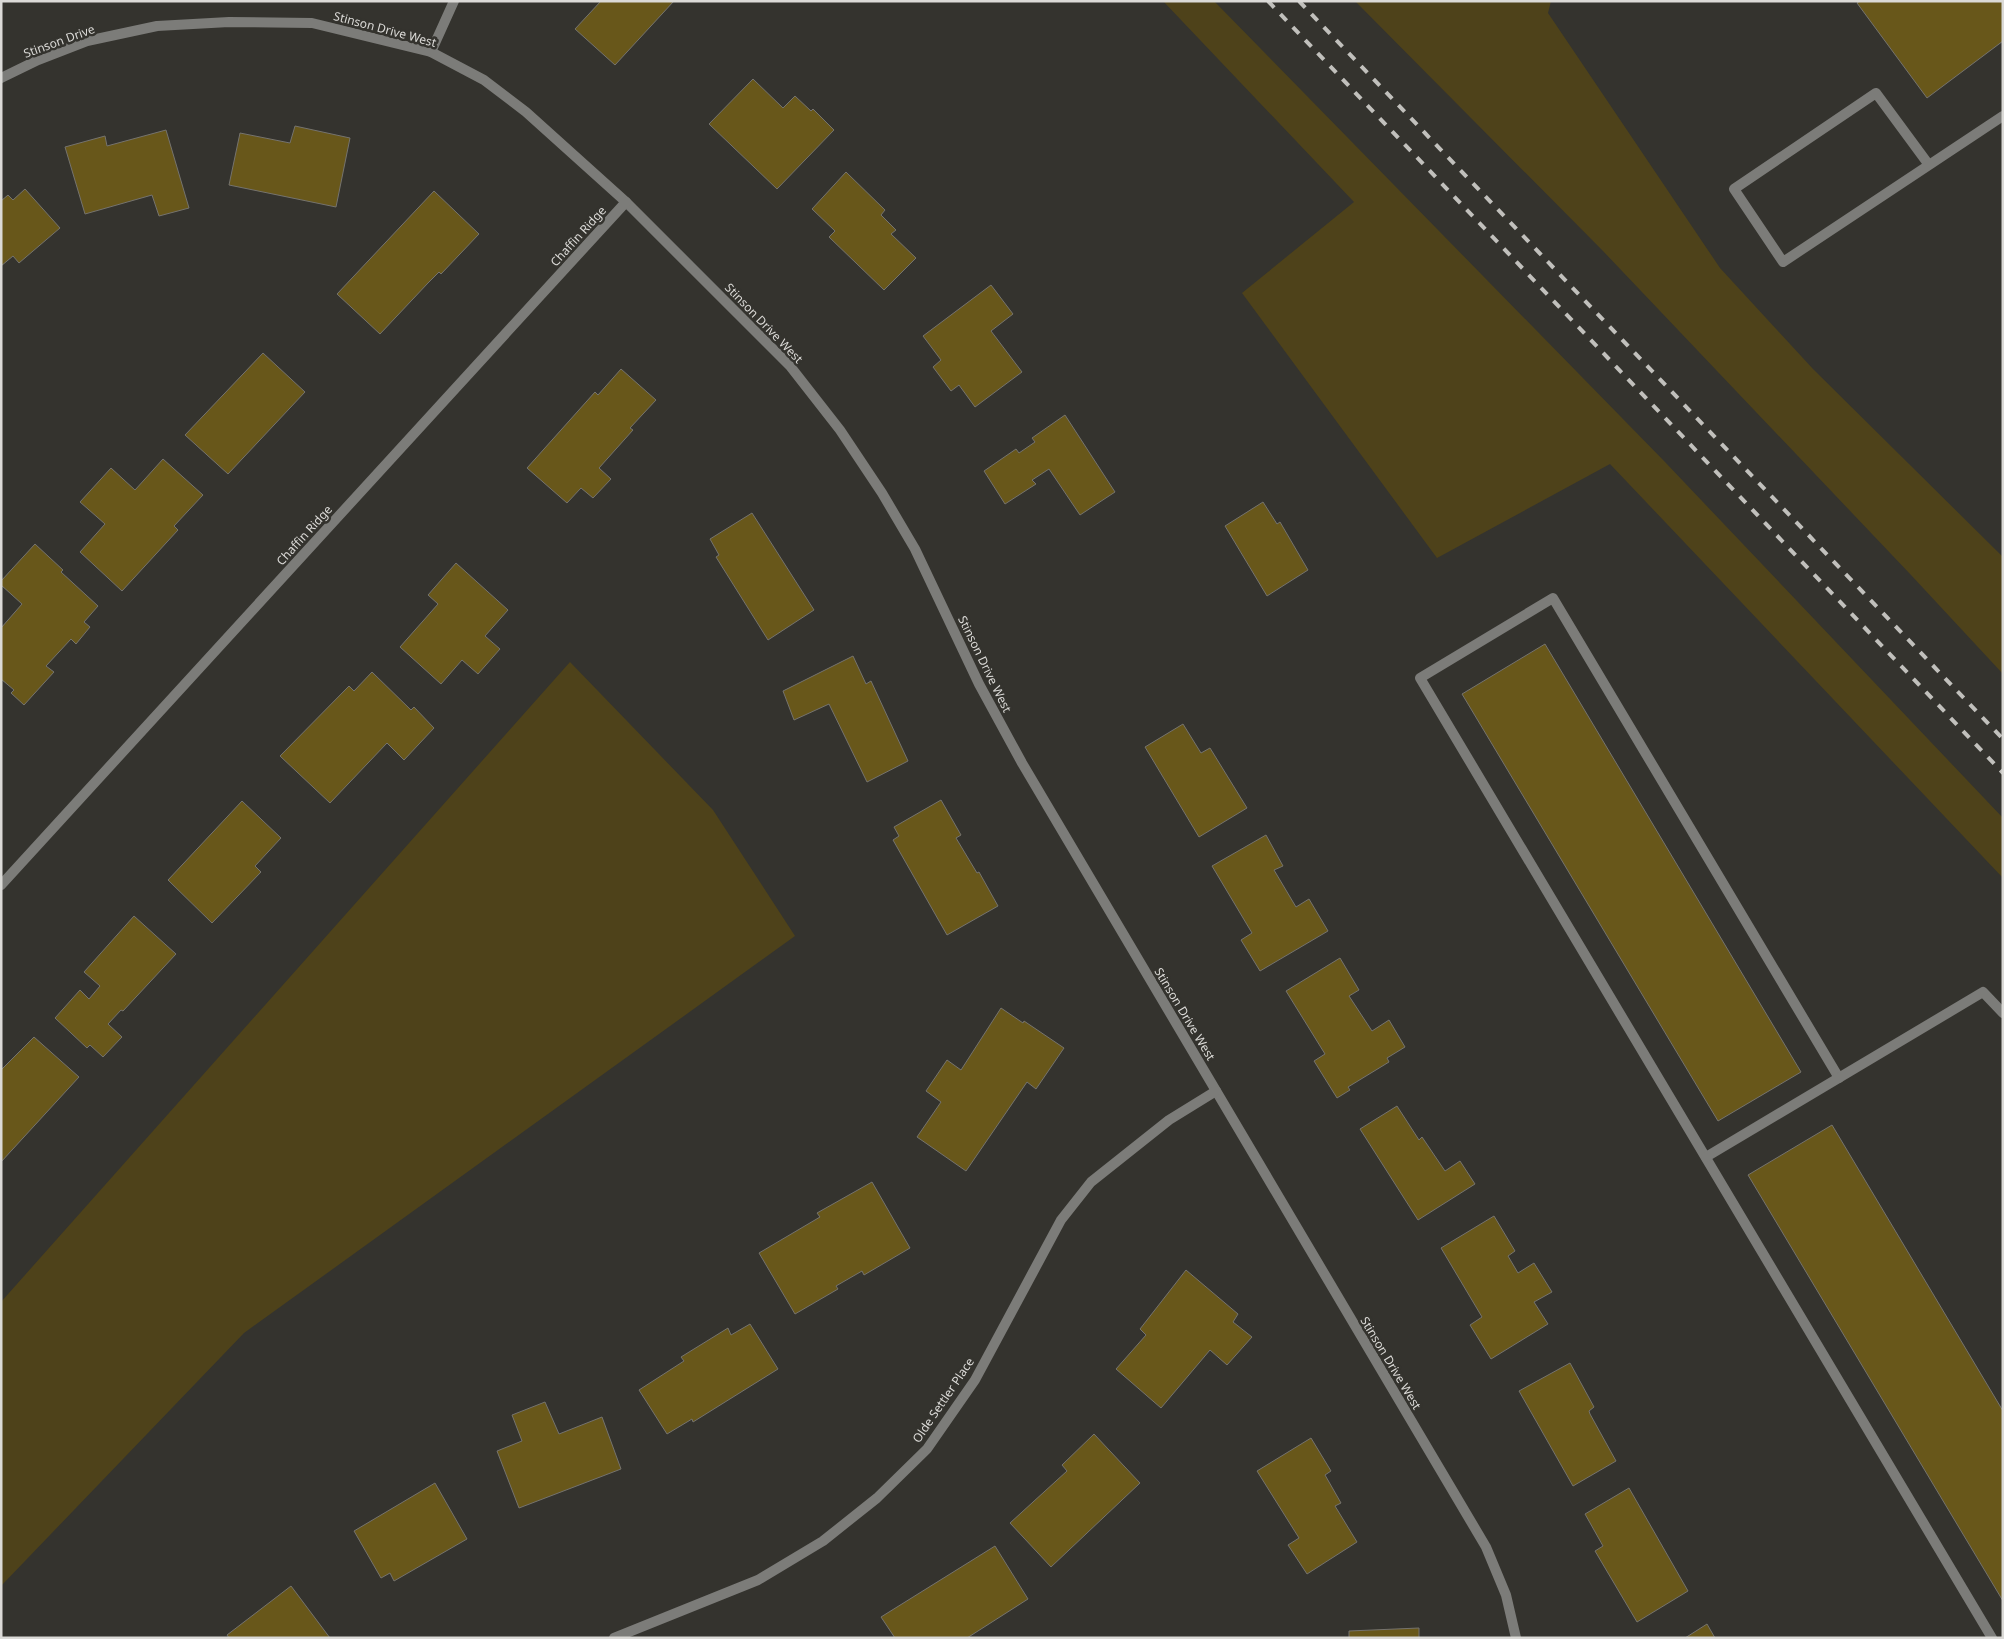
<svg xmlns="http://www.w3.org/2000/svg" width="2004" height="1639" font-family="'Noto Sans',sans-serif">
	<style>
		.green { fill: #4e421a }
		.building { fill: #68571a; stroke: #75736e }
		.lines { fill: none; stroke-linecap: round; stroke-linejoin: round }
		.service { stroke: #7c7c79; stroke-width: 10 }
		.minor { stroke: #7c7c79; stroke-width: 10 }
		.rail { stroke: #c1c0bc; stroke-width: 4; stroke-dasharray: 9 9; stroke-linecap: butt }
		.labels { text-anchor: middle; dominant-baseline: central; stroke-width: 5; stroke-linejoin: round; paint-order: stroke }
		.street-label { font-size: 12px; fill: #dbdad7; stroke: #34332e }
	</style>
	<rect width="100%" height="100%" fill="#34332e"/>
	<g class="green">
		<polygon points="1163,1 1214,1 1665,462 2003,818 2003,878 1610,464 1437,558 1242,293 1354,202"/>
		<polygon points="1355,1 1551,1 1548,13 1720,268 1813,369 2003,557 2003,674 1911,575 1603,251"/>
		<polygon points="570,662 713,810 795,936 244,1333 1,1586 1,1302"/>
	</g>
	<g class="building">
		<polygon points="601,1 674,1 615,65 575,29"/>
		<polygon points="1860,1 2003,1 2003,41 1927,98 1857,3"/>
		<polygon points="753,79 783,108 795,96 811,111 813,109 834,130 777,189 709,124"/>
		<polygon points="295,126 350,138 336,207 229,185 240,133 290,143"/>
		<polygon points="166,130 189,208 159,216 152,195 85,214 65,147 105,136 107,146"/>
		<polygon points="846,172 885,210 881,215 896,230 891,234 916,258 884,290 829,237 835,231 812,209"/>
		<polygon points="25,189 60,228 19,263 13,256 1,266 1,201 8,195 13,200"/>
		<polygon points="434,191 479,234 441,274 439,272 428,283 380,334 337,294"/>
		<polygon points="991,285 1013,314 991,331 1022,372 975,407 959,385 951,391 933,367 941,360 923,336"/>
		<polygon points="263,353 305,392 228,474 185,435"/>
		<polygon points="621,369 656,400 630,428 633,430 599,468 611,479 593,498 581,488 567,503 527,468 595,392 598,395"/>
		<polygon points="1065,415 1115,492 1080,515 1049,469 1032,480 1036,484 1005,504 984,471 1016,449 1019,453 1035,442 1032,438"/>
		<polygon points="163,459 203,495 174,526 178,530 122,591 80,552 105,524 80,502 111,468 135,490"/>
		<polygon points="1263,502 1277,524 1280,522 1308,570 1267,596 1225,526"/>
		<polygon points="752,513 814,610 768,640 716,557 719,555 710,539"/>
		<polygon points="35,544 63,570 61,572 98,606 84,622 90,627 76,644 71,639 46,666 54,672 24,705 11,693 14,690 1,679 1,628 22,604 1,585 1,581"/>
		<polygon points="456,563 508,610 485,636 500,649 478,674 462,660 441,684 400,647 438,604 428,595"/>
		<polygon points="1545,644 1801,1072 1718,1121 1462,694"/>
		<polygon points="853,656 866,684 871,681 908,761 867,782 829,704 794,720 783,691"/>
		<polygon points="372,672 411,710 414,707 434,728 404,760 387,743 330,803 280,756 349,686 354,691"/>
		<polygon points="1183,724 1201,753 1210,748 1247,808 1199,837 1145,747"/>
		<polygon points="941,800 961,835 956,838 977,873 979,872 998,906 947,935 893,840 899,836 894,827"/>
		<polygon points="242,801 281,838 255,866 261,872 212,923 168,880"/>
		<polygon points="1266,835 1283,866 1274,870 1296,907 1309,899 1328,931 1260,971 1241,940 1252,933 1212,866"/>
		<polygon points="134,916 176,954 123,1011 121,1010 108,1024 122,1037 103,1057 90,1045 87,1048 55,1018 80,990 89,999 100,986 84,972"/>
		<polygon points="1340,958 1359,990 1349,996 1372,1031 1389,1020 1405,1047 1387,1058 1389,1062 1348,1087 1350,1090 1337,1098 1314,1061 1325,1054 1286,991"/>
		<polygon points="1001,1008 1023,1023 1024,1021 1064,1048 1036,1089 1027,1082 966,1171 917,1137 941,1102 926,1091 947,1060 961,1070"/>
		<polygon points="34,1037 79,1077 1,1162 1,1070"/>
		<polygon points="1397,1106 1419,1140 1422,1137 1445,1171 1460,1161 1475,1184 1418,1220 1360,1129"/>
		<polygon points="1832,1125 2003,1411 2003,1601 1748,1175"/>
		<polygon points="872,1182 910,1248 864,1275 862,1271 836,1286 838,1289 795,1314 759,1253 820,1217 817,1213"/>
		<polygon points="1494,1216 1515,1251 1508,1256 1518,1273 1534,1263 1552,1292 1534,1302 1548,1324 1491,1359 1470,1325 1482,1317 1441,1248"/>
		<polygon points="1186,1270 1238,1314 1233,1322 1252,1337 1227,1365 1210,1350 1161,1408 1116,1369 1146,1335 1140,1329"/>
		<polygon points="750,1324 778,1369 693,1422 692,1419 667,1434 639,1390 684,1361 681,1357 728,1328 731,1335"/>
		<polygon points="1570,1363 1594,1407 1589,1411 1590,1414 1616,1461 1573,1486 1519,1391"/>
		<polygon points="545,1402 559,1434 602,1417 621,1469 519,1508 497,1451 522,1441 512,1415"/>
		<polygon points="1094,1434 1140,1483 1051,1567 1010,1523 1067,1471 1062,1465"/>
		<polygon points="1311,1438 1331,1471 1325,1475 1341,1503 1335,1506 1357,1542 1307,1574 1288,1545 1299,1538 1257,1471"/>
		<polygon points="435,1483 467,1539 394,1581 390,1573 381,1578 354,1531"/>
		<polygon points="1629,1488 1688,1591 1637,1622 1595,1551 1603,1546 1585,1514"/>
		<polygon points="995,1546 1028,1599 967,1638 895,1638 881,1617"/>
		<polygon points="291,1586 330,1638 229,1638 227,1635"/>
		<polygon points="1707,1624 1715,1638 1685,1638"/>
		<polygon points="1419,1628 1419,1638 1349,1638 1349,1631"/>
	</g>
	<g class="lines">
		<g class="service">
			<polyline points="1929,165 1876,93 1734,189 1783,262 2003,116"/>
			<polyline points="1839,1078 1553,598 1420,678 1992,1638"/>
			<polyline points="1706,1157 1983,992 2003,1013"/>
		</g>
		<g class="minor">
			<polyline points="431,52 454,1"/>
			<polyline points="1,78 38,60 87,41 157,26 229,22 312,23 431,52 484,80 526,112 626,202 790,366 840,430 882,493 915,549 979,684 1022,763 1486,1547 1506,1595 1516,1638"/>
			<polyline points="1,885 626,202"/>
			<polyline points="614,1638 758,1580 823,1541 877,1498 927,1449 975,1380 1061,1220 1091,1182 1169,1120 1216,1091"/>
		</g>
		<g class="rail">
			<polyline points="1268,1 2003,773"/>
			<polyline points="1299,1 2003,739"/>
		</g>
	</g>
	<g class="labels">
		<g class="street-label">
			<text transform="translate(385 29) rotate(15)">Stinson Drive West</text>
			<text transform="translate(59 41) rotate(-20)">Stinson Drive</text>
			<text transform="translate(578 236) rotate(-48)">Chaffin Ridge</text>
			<text transform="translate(764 323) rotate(46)">Stinson Drive West</text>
			<text transform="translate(304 535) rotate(-48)">Chaffin Ridge</text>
			<text transform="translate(985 664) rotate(64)">Stinson Drive West</text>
			<text transform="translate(1185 1014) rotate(59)">Stinson Drive West</text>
			<text transform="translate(1391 1363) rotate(59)">Stinson Drive West</text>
			<text transform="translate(943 1400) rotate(-56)">Olde Settler Place</text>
		</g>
	</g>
	<rect width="2004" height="1639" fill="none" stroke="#dbdad7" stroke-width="5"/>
</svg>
